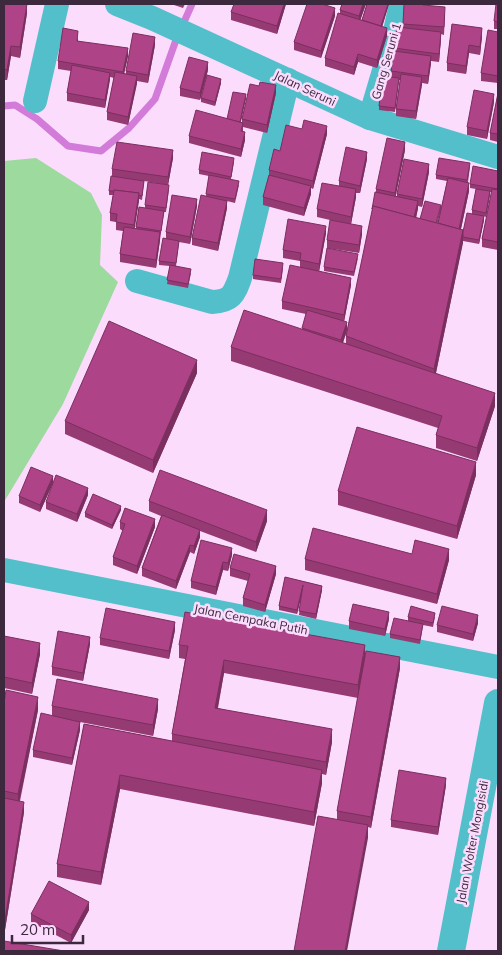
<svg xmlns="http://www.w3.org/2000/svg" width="502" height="955" font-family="Mulish,sans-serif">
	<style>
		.green { fill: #9dda9d }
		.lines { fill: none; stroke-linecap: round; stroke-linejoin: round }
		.stream { stroke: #d27bd8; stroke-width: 7 }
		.minor { stroke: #53bfcb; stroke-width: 24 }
		.tertiary { stroke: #53bfcb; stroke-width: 28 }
		.wall { fill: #963a74 }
		.shaded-wall { fill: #7a2f5e }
		.building { fill: #af4387; stroke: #7a2f5e }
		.labels { text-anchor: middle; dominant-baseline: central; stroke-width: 5; stroke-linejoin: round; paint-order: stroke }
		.street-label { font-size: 12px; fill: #3d293e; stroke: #fbdcfd }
	</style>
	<rect width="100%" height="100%" fill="#fbdcfd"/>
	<polygon class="green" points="36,158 91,193 102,215 100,265 118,282 63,404 4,502 4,161"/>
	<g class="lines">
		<polyline class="stream" points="4,106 15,105 37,119 68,146 101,151 129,128 155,99 176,40 192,4"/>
		<g class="minor">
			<polyline points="117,4 152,18 370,118 498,157"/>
			<polyline points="35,101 57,4"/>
			<polyline points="370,118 393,40 401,4"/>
			<path d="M137,281L212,302C232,301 234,294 240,278L288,80"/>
			<polyline points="4,570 498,667"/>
		</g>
		<polyline class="tertiary" points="451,951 498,703"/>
	</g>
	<g class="wall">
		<polygon points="4,4 27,13 20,58 11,56 7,80 4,80"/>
		<polygon points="171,4 185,4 183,8"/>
		<polygon points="286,4 277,34 231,20 231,12"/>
		<polygon points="342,4 366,4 360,20 362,20 367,4 389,4 382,26 387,36 377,68 358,62 354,75 325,66 325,58 340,14 340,10"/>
		<polygon points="404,4 423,5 445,14 444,35 441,34 439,62 431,61 428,84 422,83 416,119 396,116 396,109 401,80 399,80 395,112 379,110 379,106 391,77 391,71 394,48 403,27"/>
		<polygon points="498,4 498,29 494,29 494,21"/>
		<polygon points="335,16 321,58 294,50 294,42"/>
		<polygon points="452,24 482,36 480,55 469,53 466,74 447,71 447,63"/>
		<polygon points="498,32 498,83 481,81 481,73"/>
		<polygon points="78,38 78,41 128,56 124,73 126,74 126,71 155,45 148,83 137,81 128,125 107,120 107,112 114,78 110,77 105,108 67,101 67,93 71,71 58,69 58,61"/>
		<polygon points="208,70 200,100 180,96 180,88"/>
		<polygon points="221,83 215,106 201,102 201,98"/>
		<polygon points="276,93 267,133 243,127 243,132 245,140 241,157 189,143 189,136 227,119 246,98 240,122 242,122 242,119"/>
		<polygon points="498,93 498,142 490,140 490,133"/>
		<polygon points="494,102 487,139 467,135 467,127"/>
		<polygon points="302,129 327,134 313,189 311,188 311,194 304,216 263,205 263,197 269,175 269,170 280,151"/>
		<polygon points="405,150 395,196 397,197 397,194 429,172 422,207 418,206 416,218 438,223 447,181 436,179 436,175 470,167 468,182 469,191 461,229 463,230 472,214 472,210 476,189 470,188 470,184 498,171 498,250 482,247 482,239 492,192 490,192 486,217 484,216 484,220 479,244 463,241 436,373 495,406 477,461 436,448 436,435 438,428 231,361 231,347 302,329 306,314 282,309 282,301 300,267 300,261 283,258 283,250 326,233 319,271 351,285 344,321 347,330 343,343 346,344 346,336 372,213 372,209 376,192 376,189"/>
		<polygon points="173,158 168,185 144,181 142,200 139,199 134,228 136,229 139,207 145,208 145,205 169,189 166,212 164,212 156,268 120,262 120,254 123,231 116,230 116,222 110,221 110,213 113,195 109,195 109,191 112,176 112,169"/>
		<polygon points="367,159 360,193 356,193 356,197 351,224 362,234 359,253 327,248 327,240 343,223 317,217 317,209 339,186 339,181"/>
		<polygon points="234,162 231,179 239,185 235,203 227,201 227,208 218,251 192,245 192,238 206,196 209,176 199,174 199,170"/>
		<polygon points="197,206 190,244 179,242 176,266 191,273 188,288 167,284 170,266 159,265 159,261 166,239 166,232"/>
		<polygon points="358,258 354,276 324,271 324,267"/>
		<polygon points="283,268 281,283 253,279 253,275"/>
		<polygon points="197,373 153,473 65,434 65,421"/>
		<polygon points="476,475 457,539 338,505 338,491"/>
		<polygon points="53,483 40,512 19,503 19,496"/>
		<polygon points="88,495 77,522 46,509 46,502"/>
		<polygon points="149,501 267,521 256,552 200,531 200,537 194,554 190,552 176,589 142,576 142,568 161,516 149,511"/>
		<polygon points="121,510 112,529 85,517 85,513"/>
		<polygon points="120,522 155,527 137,574 113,565 113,557 123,531 120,529"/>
		<polygon points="412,554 449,560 437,604 305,570 305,559"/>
		<polygon points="232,555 228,571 223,570 216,595 191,588 191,581"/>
		<polygon points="230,568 276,574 265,612 243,606 243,598 248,581 230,576"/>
		<polygon points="285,577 322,586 322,590 316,619 299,615 301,597 297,614 279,610 279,606"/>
		<polygon points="408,617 435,617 433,627 423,625 420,644 390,638 390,634 408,621"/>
		<polygon points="389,619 385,636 349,629 349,621"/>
		<polygon points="478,623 473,641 437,632 437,625"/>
		<polygon points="175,630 169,659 100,645 100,638"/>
		<polygon points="4,636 40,654 32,694 4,688"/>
		<polygon points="90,644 83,681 52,675 52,667"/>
		<polygon points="179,645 365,658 400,668 371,828 368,827 368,838 337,819 337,811 358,698 224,673 218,708 332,742 326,775 322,774 322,783 314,826 120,789 101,885 57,877 57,864 84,724 172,741 172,734 185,659 179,658"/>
		<polygon points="4,703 38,710 20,801 24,812 4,936"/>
		<polygon points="52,706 158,709 153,736 80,722 80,730 72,765 33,757 33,750 52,716"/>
		<polygon points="446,785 438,835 391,827 391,820"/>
		<polygon points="89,910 71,943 31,922 31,914"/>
	</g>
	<g class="shaded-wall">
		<polygon points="27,4 27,13 20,58 20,47"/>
		<polygon points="284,4 286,4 277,34 277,26"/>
		<polygon points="363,4 366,4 359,24 359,16"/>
		<polygon points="388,4 389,4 381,31 381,27"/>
		<polygon points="335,8 335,16 321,58 321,51"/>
		<polygon points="387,28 387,36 377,68 377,60"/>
		<polygon points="482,28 482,36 480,55 480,47"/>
		<polygon points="441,32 441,40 439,62 439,54"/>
		<polygon points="155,37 155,45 148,83 148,75"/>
		<polygon points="469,45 469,53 466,74 466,66"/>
		<polygon points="11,46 11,56 7,80 7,70"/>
		<polygon points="128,48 128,56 123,79 123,72"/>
		<polygon points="358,54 358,62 354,75 354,67"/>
		<polygon points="431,56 431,64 428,84 428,76"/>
		<polygon points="208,62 208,70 200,100 200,93"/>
		<polygon points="110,73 110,80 105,108 105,100"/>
		<polygon points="137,76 137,84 128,125 128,117"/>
		<polygon points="422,77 422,85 416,119 416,111"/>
		<polygon points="221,79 221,83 215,106 215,102"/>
		<polygon points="276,85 276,93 267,133 267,125"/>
		<polygon points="246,94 246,98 240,126 240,122"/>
		<polygon points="494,94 494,102 487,139 487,131"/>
		<polygon points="327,126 327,134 313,189 313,181"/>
		<polygon points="245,132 245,140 241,157 241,149"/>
		<polygon points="405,142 405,150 395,200 395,193"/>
		<polygon points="173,150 173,158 168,185 168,177"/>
		<polygon points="367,152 367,159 360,193 360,186"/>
		<polygon points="429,164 429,172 422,207 422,199"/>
		<polygon points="469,183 469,191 459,238 459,231"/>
		<polygon points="311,186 311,194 304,216 304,208"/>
		<polygon points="356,189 356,197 351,224 351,217"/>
		<polygon points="490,191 490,195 486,217 486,213"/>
		<polygon points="139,193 139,201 134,233 134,225"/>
		<polygon points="197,199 197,206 190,244 190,237"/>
		<polygon points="227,201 227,208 218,251 218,243"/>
		<polygon points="418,201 418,209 414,226 414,219"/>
		<polygon points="441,205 441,209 435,233 435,229"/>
		<polygon points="484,216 484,220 479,244 479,240"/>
		<polygon points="326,226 326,233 319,272 319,264"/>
		<polygon points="362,226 362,234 359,253 359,245"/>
		<polygon points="463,230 463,243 434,382 434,369"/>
		<polygon points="160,232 160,240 156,268 156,260"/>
		<polygon points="351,278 351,285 344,322 344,315"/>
		<polygon points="347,322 347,330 341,348 341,340"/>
		<polygon points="197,360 197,373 153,473 153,460"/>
		<polygon points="495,393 495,406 477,461 477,448"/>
		<polygon points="476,462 476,475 457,539 457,526"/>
		<polygon points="53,476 53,483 40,512 40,505"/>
		<polygon points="88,488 88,495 77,522 77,514"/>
		<polygon points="121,506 121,510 112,529 112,525"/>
		<polygon points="267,510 267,521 256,552 256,542"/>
		<polygon points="155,519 155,527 137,574 137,566"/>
		<polygon points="200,530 200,537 194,554 194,546"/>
		<polygon points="190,545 190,552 176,589 176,581"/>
		<polygon points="232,548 232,555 228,571 228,563"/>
		<polygon points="449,549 449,560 437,604 437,594"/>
		<polygon points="223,562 223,570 216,595 216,587"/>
		<polygon points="276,566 276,574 265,612 265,605"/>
		<polygon points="303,585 303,589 297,614 297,610"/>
		<polygon points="322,586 322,590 316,619 316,614"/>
		<polygon points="389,612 389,619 385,636 385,629"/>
		<polygon points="478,615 478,623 473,641 473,634"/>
		<polygon points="175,622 175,630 169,659 169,651"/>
		<polygon points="90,637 90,644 83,681 83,673"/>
		<polygon points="40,643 40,654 32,694 32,683"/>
		<polygon points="365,645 365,658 358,698 358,685"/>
		<polygon points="400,657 400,668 371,828 371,817"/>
		<polygon points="224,660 224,673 215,721 215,708"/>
		<polygon points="38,697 38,710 18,807 18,794"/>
		<polygon points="158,699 158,709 153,736 153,725"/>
		<polygon points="80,722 80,730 72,765 72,758"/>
		<polygon points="332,729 332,742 326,775 326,762"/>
		<polygon points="322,770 322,783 314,826 314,812"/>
		<polygon points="120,775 120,789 101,885 101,872"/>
		<polygon points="446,778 446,785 438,835 438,827"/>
		<polygon points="24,802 24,812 4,936 4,926"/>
		<polygon points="368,825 368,838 347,951 345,951"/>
		<polygon points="89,902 89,910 71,943 71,935"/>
	</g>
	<g class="building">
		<polygon points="4,4 27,4 20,47 11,46 7,70 4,69"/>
		<polygon points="234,4 284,4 277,26 231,12"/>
		<polygon points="307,4 322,4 335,8 321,51 294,42"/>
		<polygon points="342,4 363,4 359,16 340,10"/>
		<polygon points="367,4 388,4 381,26 362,20"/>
		<polygon points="404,4 423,4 423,5 445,7 444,27 403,24"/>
		<polygon points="496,4 498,4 498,22 494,21"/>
		<polygon points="338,13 387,28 377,60 358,54 354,67 325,58"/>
		<polygon points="452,24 482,28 480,47 469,45 466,66 447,63"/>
		<polygon points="397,27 441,32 439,54 394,48"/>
		<polygon points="63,28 78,31 77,41 128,48 123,72 58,61"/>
		<polygon points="488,30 498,32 498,76 481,73"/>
		<polygon points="133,33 155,37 148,75 126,71"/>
		<polygon points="394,51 431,56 428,76 391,71"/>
		<polygon points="189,57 208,62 200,93 180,88"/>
		<polygon points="72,65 110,73 105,100 67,93"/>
		<polygon points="115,72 137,76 128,117 107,112"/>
		<polygon points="401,74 422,77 416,111 396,109"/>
		<polygon points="207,75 221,79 215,102 201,98"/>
		<polygon points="383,76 399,78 395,108 379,106"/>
		<polygon points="260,82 276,85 267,125 242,119 250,84 259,86"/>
		<polygon points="474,90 494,94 487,131 467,127"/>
		<polygon points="233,92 246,94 240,122 227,119"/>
		<polygon points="498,93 498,134 490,133"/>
		<polygon points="196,110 243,123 241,131 245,132 241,149 189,136"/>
		<polygon points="304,120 327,126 313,181 269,170 274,149 280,151 286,125 302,129"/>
		<polygon points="387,138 405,142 395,193 376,189"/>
		<polygon points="117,142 173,150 168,177 112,169"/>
		<polygon points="346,147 367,152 360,186 339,181"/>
		<polygon points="202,152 234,158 231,177 199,170"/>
		<polygon points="439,158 470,163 467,180 436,175"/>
		<polygon points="404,159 429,164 422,199 397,194"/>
		<polygon points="473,166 498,171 498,189 470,184"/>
		<polygon points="209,175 239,181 235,199 206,194"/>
		<polygon points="269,175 311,186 304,208 263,197"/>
		<polygon points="111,176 144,181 142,196 138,195 139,193 114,190 114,191 109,191"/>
		<polygon points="448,178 469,183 459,229 438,223"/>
		<polygon points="148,182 169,185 166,208 145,205"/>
		<polygon points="322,183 356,189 351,217 317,209"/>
		<polygon points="476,189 490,191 486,213 472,210"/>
		<polygon points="492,189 498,190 498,242 482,239"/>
		<polygon points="114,190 139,193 134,225 116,222 117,214 110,213"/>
		<polygon points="375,192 418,201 414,217 373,206 372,209"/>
		<polygon points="172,195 197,199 190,237 166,232"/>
		<polygon points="201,195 227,201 218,243 192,238"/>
		<polygon points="425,201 441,205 436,223 420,219"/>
		<polygon points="373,206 463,230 434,369 346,336"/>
		<polygon points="139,207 164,211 161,231 136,227"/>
		<polygon points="467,213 484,216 479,240 463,237 463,232"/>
		<polygon points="288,219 326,226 319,264 300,260 301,253 283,250"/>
		<polygon points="330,220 362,226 359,245 327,240"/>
		<polygon points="124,227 160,232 156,260 120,254"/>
		<polygon points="163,238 179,241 176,263 159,261"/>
		<polygon points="327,248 358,254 354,272 324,267"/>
		<polygon points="255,259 283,263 281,279 253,275"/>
		<polygon points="170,265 191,269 188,284 167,280"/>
		<polygon points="290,265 351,278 344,315 282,301"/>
		<polygon points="244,310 495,393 477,448 436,435 442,416 231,347"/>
		<polygon points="307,310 347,322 341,340 302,328"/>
		<polygon points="109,321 197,360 153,460 65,421"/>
		<polygon points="357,427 476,462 457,526 338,491"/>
		<polygon points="31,467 53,476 40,505 19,496"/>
		<polygon points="160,470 267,510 256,542 149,501"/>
		<polygon points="56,475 88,488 77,514 46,502"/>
		<polygon points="93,494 121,506 112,525 85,513"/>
		<polygon points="125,508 155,519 137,566 113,557 125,524 120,522"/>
		<polygon points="162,515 200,530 194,546 190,545 176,581 142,568"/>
		<polygon points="313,528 412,554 415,540 449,549 437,594 305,559"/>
		<polygon points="201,540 232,548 228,563 223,562 216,587 191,581"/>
		<polygon points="234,554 276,566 265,605 243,598 250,574 230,568"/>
		<polygon points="285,577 322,586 316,614 299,611 303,585 297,610 279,606"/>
		<polygon points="353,604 389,612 385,629 349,621"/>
		<polygon points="411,606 435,613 433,623 408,617"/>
		<polygon points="442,606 478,615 473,634 437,625"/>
		<polygon points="106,608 175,622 169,651 100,638"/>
		<polygon points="185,612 365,645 358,685 224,660 215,708 332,729 326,762 172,734 188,646 179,645"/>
		<polygon points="394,618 423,624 420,640 390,634"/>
		<polygon points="58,631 90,637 83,673 52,667"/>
		<polygon points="4,636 40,643 32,683 4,677"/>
		<polygon points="366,651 400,657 371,817 337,811"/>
		<polygon points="57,679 158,699 153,725 52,706"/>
		<polygon points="6,690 38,697 18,794 4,791 4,703"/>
		<polygon points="41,713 80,722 72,758 33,750"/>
		<polygon points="84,724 322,770 314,812 120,775 101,872 57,864"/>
		<polygon points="399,770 446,778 438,827 391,820"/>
		<polygon points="4,798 24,802 4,926"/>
		<polygon points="318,816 368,825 345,951 294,951"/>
		<polygon points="49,881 89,902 71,935 31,914"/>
		<polygon points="4,941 64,951 4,951"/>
	</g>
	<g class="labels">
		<g class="street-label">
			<text transform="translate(386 61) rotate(-74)">Gang Seruni 1</text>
			<text transform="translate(305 88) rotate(25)">Jalan Seruni</text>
			<text transform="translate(251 619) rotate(11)">Jalan Cempaka Putih</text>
			<text transform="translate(472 842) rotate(-79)">Jalan Wolter Mongisidi</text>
		</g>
	</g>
	<rect width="502" height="955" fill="none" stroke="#3d293e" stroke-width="10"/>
	<path d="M12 935v8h71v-8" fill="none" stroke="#3d293e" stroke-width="2.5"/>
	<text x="20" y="935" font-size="15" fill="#3d293e" stroke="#fbdcfd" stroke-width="4" paint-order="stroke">20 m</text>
</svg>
